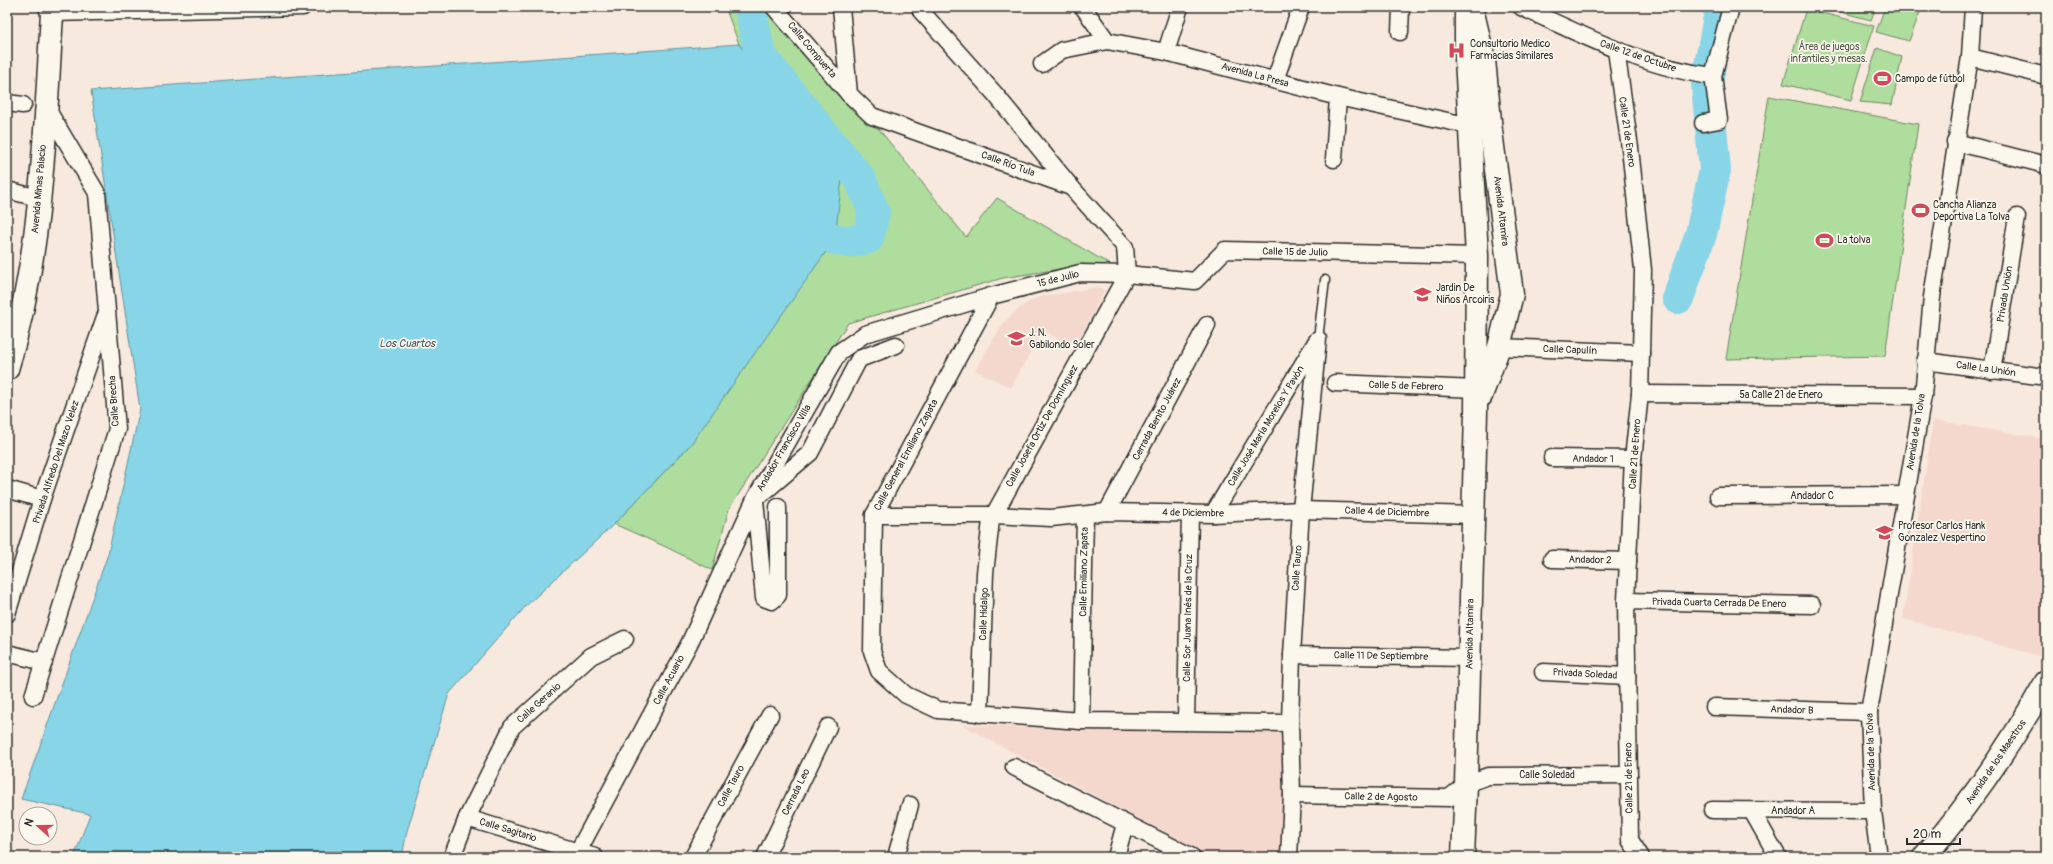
<svg xmlns="http://www.w3.org/2000/svg" width="2053" height="864" font-family="Pangolin,sans-serif">
	<style>
		.built { fill: #f4d8ce }
		.green { fill: #aedd9d; stroke: #6c8464 }
		.water { fill: #88d5e7; stroke: #63919c }
		.lines { fill: none; stroke-linecap: round; stroke-linejoin: round }
		.river { stroke: #88d5e7; stroke-width: 32 }
		.lane-casing { stroke: #2b2b2b; stroke-width: 11 }
		.street-casing { stroke: #2b2b2b; stroke-width: 19 }
		.secondary-casing { stroke: #2b2b2b; stroke-width: 25 }
		.lane { stroke: #fbf7ec; stroke-width: 8 }
		.street { stroke: #fbf7ec; stroke-width: 16 }
		.secondary { stroke: #fbf7ec; stroke-width: 22 }
		.labels { text-anchor: middle; dominant-baseline: central; stroke-width: 3.5; stroke-linejoin: round; paint-order: stroke }
		.poi-label { font-size: 10px; fill: #2b2b2b; stroke: #fbf7ec; text-anchor: start }
		.park-label { font-size: 10px; fill: #4c5848; stroke: #fbf7ec }
		.street-label { font-size: 10px; fill: #2b2b2b; stroke: #fbf7ec }
		.water-label { font-size: 11px; font-style: italic; fill: #42565a; stroke: #fbf7ec }
	</style>
	<rect width="100%" height="100%" fill="#f8e9de"/>
	<filter id="ink" filterUnits="userSpaceOnUse"><feTurbulence type="fractalNoise" baseFrequency=".025" numOctaves="2"/><feDisplacementMap in="SourceGraphic" scale="8" xChannelSelector="R" yChannelSelector="G"/><feConvolveMatrix kernelMatrix="1 2 1 2 8 2 1 2 1" color-interpolation-filters="sRGB"/></filter>
	<g filter="url(#ink)">
		<g class="built">
			<polygon points="1098,287 1105,290 1075,348 1042,330 1011,388 975,370 1004,322 1022,306 1038,297"/>
			<polygon points="1933,420 2046,439 2046,647 2043,657 1903,619"/>
			<polygon points="962,725 1284,731 1283,857 1210,857"/>
		</g>
		<g class="green">
			<polygon points="725,7 771,7 848,104 878,128 966,237 997,198 1116,268 1072,267 1003,278 848,323 729,509 712,570 666,547 614,524 691,444 811,129 761,76 739,44"/>
			<polygon points="1821,7 1876,7 1871,20"/>
			<polygon points="1885,7 1922,7 1909,41 1876,32"/>
			<polygon points="1806,9 1874,26 1851,100 1783,84"/>
			<polygon points="1877,48 1902,57 1892,105 1860,102"/>
			<polygon points="1769,96 1918,124 1885,356 1726,359"/>
		</g>
		<polygon class="water" points="739,44 761,76 811,129 843,169 835,239 691,444 614,524 526,606 449,694 407,831 402,857 74,857 90,814 21,799 108,554 140,409 91,91"/>
		<g class="lines">
			<g class="river">
				<polyline points="750,7 760,55 860,179 874,212 868,238 848,242 835,239"/>
				<polyline points="1678,298 1701,234 1715,170 1707,86 1710,65 1721,7"/>
			</g>
			<defs>
				<polyline id="lane" points="1318,339 1325,280"/>
				<g id="street">
					<polyline points="774,7 849,94 872,116 1071,187"/>
					<polyline points="841,7 849,94"/>
					<polyline points="1083,7 1107,41"/>
					<path d="M1521,7C1583,35 1645,68 1713,76"/>
					<polyline points="921,11 995,94 1071,187 1125,247 1127,274"/>
					<polyline points="52,13 303,7"/>
					<polyline points="1400,32 1401,7"/>
					<polyline points="1616,50 1630,148 1643,270 1640,394 1633,459 1626,601 1630,840 1641,857"/>
					<polyline points="1166,52 1180,7"/>
					<polyline points="1970,57 2046,76"/>
					<polyline points="1042,64 1062,50 1107,41 1166,52 1338,97 1470,126"/>
					<polyline points="1275,80 1301,7"/>
					<polyline points="7,103 23,105"/>
					<polyline points="1703,123 1719,120 1713,76 1731,7"/>
					<polyline points="1955,142 2046,165"/>
					<polyline points="1334,159 1338,97"/>
					<polyline points="7,190 38,198"/>
					<polyline points="991,296 874,515 872,651 879,671 906,695 938,710 1081,721 1290,723"/>
					<polyline points="1499,347 1641,353"/>
					<polyline points="1925,361 2046,377"/>
					<polyline points="1992,371 2017,217"/>
					<polyline points="1335,383 1476,389"/>
					<polyline points="1640,394 1923,396"/>
					<polyline points="1552,458 1633,459"/>
					<polyline points="7,489 42,499"/>
					<polyline points="763,493 810,453 859,359 896,345"/>
					<polyline points="1718,496 1906,495"/>
					<polyline points="755,500 764,598 772,601 778,595 778,507"/>
					<polyline points="1107,512 1207,325"/>
					<polyline points="1213,514 1316,342"/>
					<polyline points="874,515 993,515 1051,518 1107,512 1213,514 1301,510 1473,515"/>
					<polyline points="1552,559 1628,561"/>
					<polyline points="1626,601 1812,605"/>
					<polyline points="7,614 42,499 105,317"/>
					<polyline points="7,653 44,662"/>
					<polyline points="1292,655 1470,658"/>
					<polyline points="1543,672 1627,676"/>
					<polyline points="33,696 117,429 97,193 46,107"/>
					<polyline points="1714,707 1869,712"/>
					<polyline points="980,714 985,573 991,520 1127,274"/>
					<polyline points="1081,721 1085,515"/>
					<polyline points="1186,722 1190,513"/>
					<polyline points="1014,767 1192,857"/>
					<polyline points="1292,795 1449,798 1466,784 1488,776 1629,775"/>
					<polyline points="1712,810 1873,811"/>
					<polyline points="1752,811 1778,857"/>
					<polyline points="467,818 595,857"/>
					<polyline points="452,857 467,818 512,727 591,656 625,639"/>
					<polyline points="575,857 690,642 755,499 839,352 865,334 991,296 1080,273 1127,274 1195,281 1225,250 1477,256"/>
					<polyline points="693,857 770,715"/>
					<polyline points="765,857 828,727"/>
					<polyline points="896,857 910,805"/>
					<polyline points="1116,857 1125,824"/>
					<polyline points="1289,857 1292,795 1290,723 1292,655 1301,510 1318,339"/>
					<polyline points="1879,857 1873,811 1869,712 1923,396 1932,297 1970,57 1973,7"/>
				</g>
				<g id="secondary">
					<polyline points="1474,17 1484,60 1491,131 1512,294 1499,347 1481,396"/>
					<path d="M7,369C42,255 45,132 52,13L50,7"/>
					<polyline points="1463,857 1466,784 1476,412 1477,256 1466,58 1466,7"/>
					<path d="M1924,857C1971,803 2011,744 2046,682"/>
				</g>
			</defs>
			<use href="#lane" class="lane-casing"/>
			<use href="#street" class="street-casing"/>
			<use href="#secondary" class="secondary-casing"/>
			<use href="#lane" class="lane"/>
			<use href="#street" class="street"/>
			<use href="#secondary" class="secondary"/>
		</g>
	</g>
	<defs>
		<symbol id="hospital-bare" viewBox="-9 -9 18 18"><path d="M-5-5h3v3.5h4V-5h3V5h-3V1.5h-4V5h-3Z" fill="#d1495b" stroke="#fbf7ec" stroke-width="2.5" paint-order="stroke"/></symbol>
		<symbol id="stadium-bare" viewBox="-9 -9 18 18"><path d="M0-5a6.5 5 0 1 0 0 10a6.5 5 0 1 0 0-10ZM-3.5-1.8h7v3.6h-7Z" fill="#d1495b" stroke="#fbf7ec" stroke-width="2.5" paint-order="stroke"/></symbol>
		<symbol id="school-bare" viewBox="-9 -9 18 18"><path d="M0-5L7-2L0 1L-7-2ZM-4 1L0 2.5L4 1V4Q0 6-4 4Z" fill="#d1495b" stroke="#fbf7ec" stroke-width="2.5" paint-order="stroke"/></symbol>
	</defs>
	<g fill-rule="evenodd">
		<use href="#hospital-bare" x="1444" y="38" width="25" height="25"/>
		<use href="#stadium-bare" x="1870" y="66" width="25" height="25"/>
		<use href="#stadium-bare" x="1908" y="198" width="25" height="25"/>
		<use href="#stadium-bare" x="1812" y="228" width="25" height="25"/>
		<use href="#school-bare" x="1410" y="282" width="25" height="25"/>
		<use href="#school-bare" x="1004" y="326" width="25" height="25"/>
		<use href="#school-bare" x="1872" y="520" width="25" height="25"/>
	</g>
	<g class="labels">
		<g class="poi-label">
			<text x="1470" y="44">Consultorio Medico<tspan x="1470" dy="12">Farmacias Similares</tspan></text>
			<text x="1895" y="79">Campo de fútbol</text>
			<text x="1933" y="205">Cancha Alianza<tspan x="1933" dy="12">Deportiva La Tolva</tspan></text>
			<text x="1837" y="240">La tolva</text>
			<text x="1436" y="288">Jardin De<tspan x="1436" dy="12">Niños Arcoiris</tspan></text>
			<text x="1029" y="333">J. N.<tspan x="1029" dy="12">Gabilondo Soler</tspan></text>
			<text x="1898" y="526">Profesor Carlos Hank<tspan x="1898" dy="12">Gonzalez Vespertino</tspan></text>
		</g>
		<g class="park-label">
			<text x="1829" y="47">Área de juegos<tspan x="1829" dy="12">infantiles y mesas.</tspan></text>
		</g>
		<g class="street-label">
			<text transform="translate(812 50) rotate(50)">Calle Compuerta</text>
			<text transform="translate(1638 56) rotate(19)">Calle 12 de Octubre</text>
			<text transform="translate(1255 75) rotate(15)">Avenida La Presa</text>
			<text transform="translate(1627 132) rotate(82)">Calle 21 de Enero</text>
			<text transform="translate(1008 164) rotate(20)">Calle Río Tula</text>
			<text transform="translate(39 189) rotate(-85)">Avenida Minas Palacio</text>
			<text transform="translate(1501 211) rotate(83)">Avenida Altamira</text>
			<text transform="translate(1295 252) rotate(1)">Calle 15 de Julio</text>
			<text transform="translate(1058 279) rotate(-14)">15 de Julio</text>
			<text transform="translate(2005 294) rotate(-81)">Privada Unión</text>
			<text transform="translate(1570 350) rotate(2)">Calle Capulín</text>
			<text transform="translate(1986 369) rotate(8)">Calle La Unión</text>
			<text transform="translate(1406 386) rotate(2)">Calle 5 de Febrero</text>
			<text x="1781" y="395">5a Calle 21 de Enero</text>
			<text transform="translate(114 401) rotate(-94)">Calle Brecha</text>
			<text transform="translate(1157 419) rotate(-62)">Cerrada Benito Juárez</text>
			<text transform="translate(1042 426) rotate(-61)">Calle Josefa Ortiz De Domínguez</text>
			<text transform="translate(1266 426) rotate(-59)">Calle José María Morelos Y Pavón</text>
			<text transform="translate(1916 432) rotate(-81)">Avenida de la Tolva</text>
			<text transform="translate(784 448) rotate(-60)">Andador Francisco Villa</text>
			<text transform="translate(1635 454) rotate(-86)">Calle 21 de Enero</text>
			<text transform="translate(906 455) rotate(-62)">Calle General Emiliano Zapata</text>
			<text transform="translate(1593 459) rotate(1)">Andador 1</text>
			<text transform="translate(56 462) rotate(-72)">Privada Alfredo Del Mazo Velez</text>
			<text x="1812" y="496">Andador C</text>
			<text transform="translate(1387 512) rotate(2)">Calle 4 de Diciembre</text>
			<text transform="translate(1193 513) rotate(1)">4 de Diciembre</text>
			<text transform="translate(1590 560) rotate(1)">Andador 2</text>
			<text transform="translate(1297 568) rotate(-86)">Calle Tauro</text>
			<text transform="translate(1084 572) rotate(-89)">Calle Emiliano Zapata</text>
			<text transform="translate(1719 603) rotate(1)">Privada Cuarta Cerrada De Enero</text>
			<text transform="translate(984 614) rotate(-88)">Calle Hidalgo</text>
			<text transform="translate(1188 618) rotate(-89)">Calle Sor Juana Inés de la Cruz</text>
			<text transform="translate(1470 634) rotate(-89)">Avenida Altamira</text>
			<text transform="translate(1381 656) rotate(1)">Calle 11 De Septiembre</text>
			<text transform="translate(1585 674) rotate(3)">Privada Soledad</text>
			<text transform="translate(669 680) rotate(-62)">Calle Acuario</text>
			<text transform="translate(539 703) rotate(-42)">Calle Geranio</text>
			<text transform="translate(1792 710) rotate(2)">Andador B</text>
			<text transform="translate(1871 752) rotate(-92)">Avenida de la Tolva</text>
			<text transform="translate(1996 762) rotate(-56)">Avenida de los Maestros</text>
			<text x="1547" y="775">Calle Soledad</text>
			<text transform="translate(1629 778) rotate(-91)">Calle 21 de Enero</text>
			<text transform="translate(731 786) rotate(-62)">Calle Tauro</text>
			<text transform="translate(796 792) rotate(-64)">Cerrada Leo</text>
			<text transform="translate(1381 797) rotate(1)">Calle 2 de Agosto</text>
			<text x="1793" y="811">Andador A</text>
			<text transform="translate(508 830) rotate(17)">Calle Sagitario</text>
		</g>
		<g class="water-label">
			<text x="407" y="343">Los Cuartos</text>
		</g>
	</g>
	<rect width="2053" height="864" fill="none" stroke="#fbf7ec" stroke-width="24"/>
	<rect x="12" y="12" width="2029" height="840" fill="none" stroke="#2b2b2b" stroke-width="1.5" filter="url(#ink)"/>
	<g transform="translate(38 826) rotate(291)"><circle r="19" fill="#fbf7ec" stroke="#a8a59f"/>
	<path d="M0-3L7 15L0 10L-7 15Z" fill="#d1495b"/>
	<text y="-6" font-size="11" font-weight="bold" text-anchor="middle" fill="#2b2b2b">N</text>
	</g>
	<path d="M1907 838v6h53v-6" fill="none" stroke="#2b2b2b" stroke-width="2"/>
	<text x="1913" y="838" font-size="12" fill="#2b2b2b" stroke="#fbf7ec" stroke-width="3" paint-order="stroke">20 m</text>
</svg>
